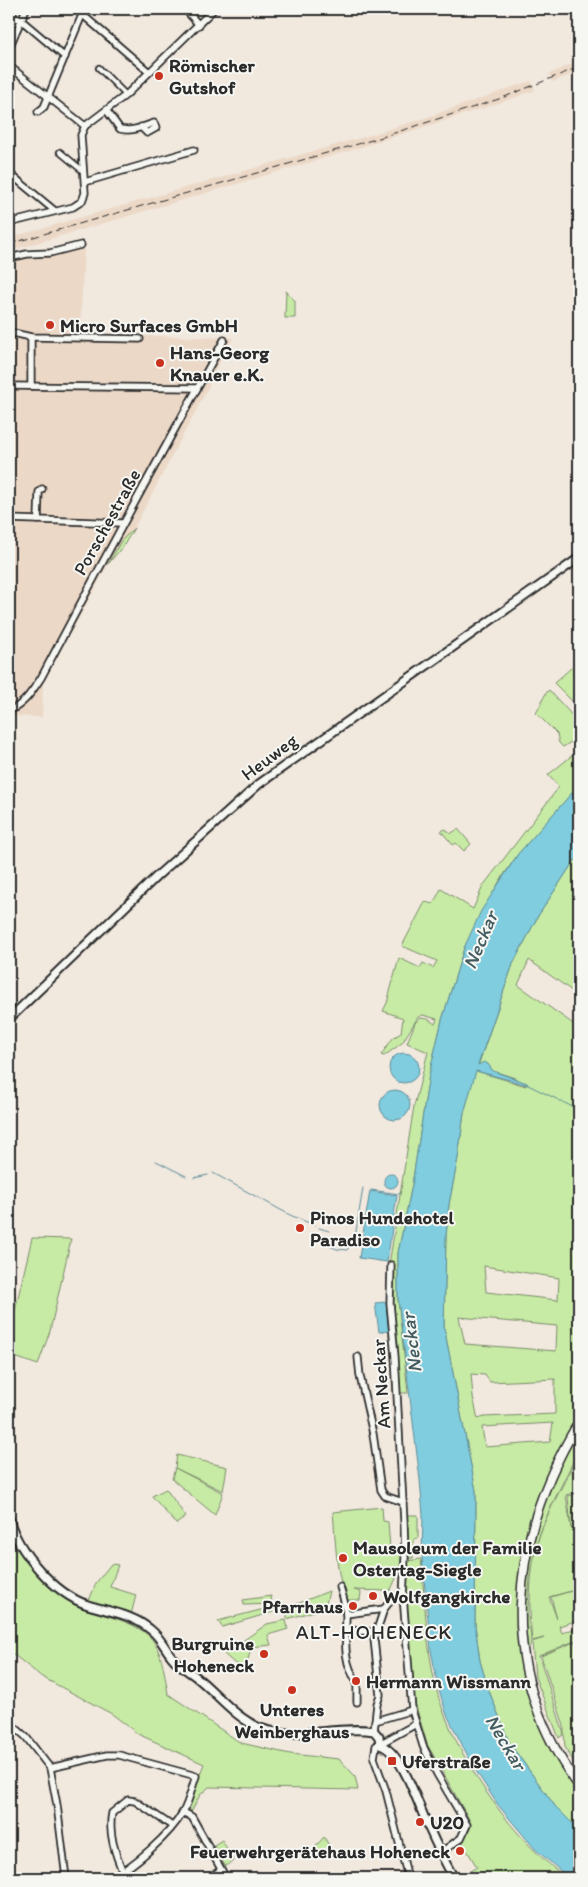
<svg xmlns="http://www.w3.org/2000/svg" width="588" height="1887" font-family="Itim,sans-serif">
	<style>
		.built { fill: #ecd8c6 }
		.green { fill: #c7eba5; stroke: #798b68; fill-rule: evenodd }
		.water { fill: #80cddf; stroke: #5e8c97 }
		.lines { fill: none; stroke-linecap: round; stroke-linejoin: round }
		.stream { stroke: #5e8c97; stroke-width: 1 }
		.pedestrian-casing { stroke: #2b2b2b; stroke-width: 8 }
		.minor-casing { stroke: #2b2b2b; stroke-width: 9 }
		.tertiary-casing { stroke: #2b2b2b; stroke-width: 11 }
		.secondary-casing { stroke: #2b2b2b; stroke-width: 11 }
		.pedestrian { stroke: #f6f6f2; stroke-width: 4.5 }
		.minor { stroke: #f6f6f2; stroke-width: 5.5 }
		.tertiary { stroke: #f6f6f2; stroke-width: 7 }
		.secondary { stroke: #f6f6f2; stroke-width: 8 }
		.rail { stroke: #2b2b2b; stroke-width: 1; stroke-dasharray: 8 4; stroke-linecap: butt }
		.poi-dot { fill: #c8321e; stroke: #f6f6f2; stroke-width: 2 }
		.labels { text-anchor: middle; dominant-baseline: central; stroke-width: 4; stroke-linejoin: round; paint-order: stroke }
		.poi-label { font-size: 19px; font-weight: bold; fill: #2b2b2b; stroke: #f6f6f2; text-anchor: start }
		.street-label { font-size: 19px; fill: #2b2b2b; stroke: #f6f6f2 }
		.water-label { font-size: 20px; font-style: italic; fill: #445c61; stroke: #f6f6f2 }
		.neighbourhood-label { font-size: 20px; letter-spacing: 1px; fill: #2b2b2b; stroke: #f6f6f2 }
	</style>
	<rect width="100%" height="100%" fill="#f1e8de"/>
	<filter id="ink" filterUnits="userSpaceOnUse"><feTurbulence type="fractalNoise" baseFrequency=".02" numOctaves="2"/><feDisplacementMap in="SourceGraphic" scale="10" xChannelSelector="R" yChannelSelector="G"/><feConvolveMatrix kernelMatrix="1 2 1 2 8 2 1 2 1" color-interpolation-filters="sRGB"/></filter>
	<g filter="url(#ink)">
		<g class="built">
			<polygon points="579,61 579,71 553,82 549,74"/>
			<polygon points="531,81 535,90 499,103 345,152 9,251 9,238 374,134 425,118"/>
			<polygon points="84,246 80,334 233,338 213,374 209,386 134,528 121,541 51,668 43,681 42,717 9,716 9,256 29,251 43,252"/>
		</g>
		<g class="green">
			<polygon points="286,291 295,301 295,318 285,318"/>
			<polygon points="134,528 124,545 108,564 121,541"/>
			<polygon points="579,661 579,708 554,683"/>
			<path d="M549,690L579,723V737L563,747L559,743L557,734L536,713C541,706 543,695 549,690Z"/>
			<polygon points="579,750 579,785 518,854 499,882 464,948 442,1020 429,1075 412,1185 398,1253 398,1299 408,1393 399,1393 397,1374 393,1375 387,1300 389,1265 414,1106 428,1052 407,1043 415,1023 420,1018 428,1019 435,1024 437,1019 423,1015 418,1017 402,1043 384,1056 381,1055 393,1038 401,1033 403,1018 383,1011 387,1003 399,958 420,968 423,963 433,968 437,961 402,946 425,902 433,904 441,889 473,909 483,886 559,787 548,775"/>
			<polygon points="446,829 450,834 458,829 471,844 464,851 456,843 453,845 441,831"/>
			<path d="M579,856V996L529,960L518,985L579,1028V1405L574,1412H579V1418L552,1466L531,1519L523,1547L518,1590L522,1664L532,1704L542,1730L553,1751L579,1792V1830L555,1806L510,1744L489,1691L480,1661L475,1625L476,1491L444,1327L446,1236L449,1204L458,1158L464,1113L474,1075L476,1071L526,1086L515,1078L478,1066L513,964L538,916L572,864ZM484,1266L559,1278L558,1300L486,1292ZM459,1317L557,1326L556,1351L465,1344ZM471,1374L485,1375L490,1382L555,1379V1414L484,1417L478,1419L473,1397ZM553,1423L550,1442L485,1447L482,1427Z"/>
			<polygon points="32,1238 71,1239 50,1331 38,1365 9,1355 9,1336"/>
			<path d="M575,1438L579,1449C560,1491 534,1531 530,1578C529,1591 528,1604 528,1617C529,1628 534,1641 528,1650C521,1599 526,1545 546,1496C553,1476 565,1457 575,1438Z"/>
			<polygon points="177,1455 227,1467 223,1491 175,1468"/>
			<path d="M573,1464L579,1491L566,1495L571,1528L568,1496L579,1493V1526L571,1529L579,1527V1589L549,1597L557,1619L551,1597L578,1589L579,1620L559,1626L562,1633L579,1627V1639L539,1656L564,1734V1726L541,1656L579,1640V1771L565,1747L564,1734L559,1738L535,1677L532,1642L544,1638L532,1641C528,1601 529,1556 546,1519C554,1500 565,1482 573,1464Z"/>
			<polygon points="175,1468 223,1493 215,1515 172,1479"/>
			<polygon points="166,1489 186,1517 176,1524 152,1496"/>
			<path d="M382,1507L383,1521L388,1522L390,1549L403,1550C401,1565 397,1578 390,1591L354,1590L361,1592L360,1600H347C335,1573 336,1541 333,1512Z"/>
			<polygon points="407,1515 418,1515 418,1538 414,1539 413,1558 407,1558"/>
			<path d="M9,1522C23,1545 39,1578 60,1594C64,1597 70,1602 75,1605C98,1616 138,1619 154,1642C163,1657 165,1677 168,1694L241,1743L290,1754L339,1759L355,1776L358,1790L209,1787L200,1795L191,1812L188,1804L204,1764L138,1734L112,1714L42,1677L9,1651Z"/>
			<path d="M421,1559C425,1602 426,1646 436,1688C450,1743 494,1811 534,1850C544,1860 555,1869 566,1878H458L477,1867L462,1842L470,1829V1821L427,1744L413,1696L406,1595V1561Z"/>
			<polygon points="111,1564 118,1565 110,1587 136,1595 131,1615 115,1608 89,1601 96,1583"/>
			<polygon points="329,1591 325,1608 287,1619 287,1608"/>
			<polygon points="271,1596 272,1604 244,1605 243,1600"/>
			<polygon points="272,1607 273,1612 222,1627 218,1621"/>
			<polygon points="286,1620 288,1629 268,1635 271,1645 251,1647 246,1669 233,1662 224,1654 267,1624"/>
			<polygon points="324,1837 330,1847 320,1854 315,1852 316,1846"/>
			<polygon points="222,1840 234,1861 225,1866 214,1845"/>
		</g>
		<g class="water">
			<polygon points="579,785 579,856 572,864 538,916 513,964 478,1065 484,1062 488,1064 493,1071 527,1083 528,1085 476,1071 464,1113 458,1158 449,1204 446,1236 444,1327 476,1491 475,1625 480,1661 489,1691 510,1744 555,1806 579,1830 579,1878 569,1878 535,1849 498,1805 474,1768 447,1715 438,1687 431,1650 422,1558 423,1515 420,1480 398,1299 398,1253 412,1185 429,1075 442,1020 464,948 481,911 518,854"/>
			<circle cx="404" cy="1068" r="15"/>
			<circle cx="395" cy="1105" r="15"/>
			<circle cx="391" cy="1181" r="7"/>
			<polygon points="370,1191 397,1195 387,1262 359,1258"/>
			<polygon points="386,1302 389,1331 379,1332 375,1303"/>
		</g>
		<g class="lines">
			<g class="stream">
				<polyline points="526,1084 579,1110"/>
				<polyline points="156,1161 186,1176"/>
				<polyline points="213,1173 290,1215 314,1225"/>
				<polyline points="194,1178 208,1175"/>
				<polyline points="371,1190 400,1194"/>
				<polyline points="319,1228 329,1231"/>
				<polyline points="330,1246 337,1249 347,1250 355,1237 363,1188"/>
			</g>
			<defs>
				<g id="pedestrian">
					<polyline points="99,68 126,95"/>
					<polyline points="60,152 83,171"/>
				</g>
				<g id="minor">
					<polyline points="76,9 149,72"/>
					<polyline points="185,9 199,25"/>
					<polyline points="9,15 21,20 65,57"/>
					<polyline points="9,48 26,9"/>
					<polyline points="9,66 85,126"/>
					<path d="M107,111L120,129C132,132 142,127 154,123L156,128L147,133L141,127"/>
					<polyline points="38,112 44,107 82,15 87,9"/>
					<polyline points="9,173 55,211"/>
					<polyline points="85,182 194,150"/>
					<polyline points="9,223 73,207 82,201 85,193 81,135 85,126 126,95 214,9"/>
					<polyline points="9,258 27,254 50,253 81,245"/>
					<polyline points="9,332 31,337 140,339"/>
					<polyline points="9,386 197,388"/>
					<polyline points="31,386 31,337"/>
					<polyline points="9,519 122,523"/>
					<polyline points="38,520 39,492 42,489"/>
					<path d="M9,711C25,704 32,691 41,678C101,564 162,452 224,340"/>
					<polyline points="391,1265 390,1303 395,1357 404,1522 405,1558 403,1596 412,1710 423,1746 437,1774 467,1825 461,1838 440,1853"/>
					<polyline points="358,1357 360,1376 373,1434 381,1490 385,1496 403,1502"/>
					<path d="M340,1587C343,1596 346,1605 346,1615C346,1637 342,1663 357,1681V1702"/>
					<polyline points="346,1614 384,1609"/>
					<polyline points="345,1630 377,1632"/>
					<polyline points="375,1721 412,1710"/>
					<polyline points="9,1722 26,1737 50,1768 57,1805 66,1878"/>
					<polyline points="374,1731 377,1704 380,1695 374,1639 384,1609 391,1600 403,1593"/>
					<path d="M50,1768L107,1755H119L196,1776C192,1787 189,1802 183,1812C170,1835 134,1866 111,1878"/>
					<polyline points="183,1812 192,1817 226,1878"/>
					<path d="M123,1872C115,1855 108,1831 112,1813L128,1800L135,1801L172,1826"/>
					<polyline points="209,1878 221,1870"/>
					<polyline points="408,1878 386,1791 374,1758 376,1746 416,1724"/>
				</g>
				<g id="tertiary">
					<polyline points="9,1019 156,877 259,784 579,558"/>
					<path d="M9,1518C17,1551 55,1594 88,1605C110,1612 132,1614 151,1630C160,1637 164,1647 172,1657C178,1665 187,1670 195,1676C217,1693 234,1717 260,1728C294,1741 338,1725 374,1731L379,1737L380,1745C402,1751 419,1807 428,1826C436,1844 444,1861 454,1878"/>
				</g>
				<path id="secondary" d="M579,1422C508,1539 495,1672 579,1786"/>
			</defs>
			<use href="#pedestrian" class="pedestrian-casing"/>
			<use href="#minor" class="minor-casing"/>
			<use href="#tertiary" class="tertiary-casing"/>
			<use href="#secondary" class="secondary-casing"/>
			<use href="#pedestrian" class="pedestrian"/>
			<use href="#minor" class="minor"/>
			<use href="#tertiary" class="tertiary"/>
			<use href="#secondary" class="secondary"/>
			<polyline class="rail" points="9,244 379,138 502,98 579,67"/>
		</g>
	</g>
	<g class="poi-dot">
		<circle cx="159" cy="76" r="5"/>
		<circle cx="50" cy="325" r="5"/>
		<circle cx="160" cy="363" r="5"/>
		<circle cx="300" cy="1228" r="5"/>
		<circle cx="343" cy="1558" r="5"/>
		<circle cx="373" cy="1596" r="5"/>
		<circle cx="353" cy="1606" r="5"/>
		<circle cx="264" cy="1654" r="5"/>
		<circle cx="356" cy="1681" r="5"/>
		<circle cx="292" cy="1690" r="5"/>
		<rect x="387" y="1756" width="10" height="10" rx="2.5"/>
		<circle cx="420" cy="1822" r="5"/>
		<circle cx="460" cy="1851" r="5"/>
	</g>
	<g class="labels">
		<g class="poi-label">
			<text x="169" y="65">Römischer<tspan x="169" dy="22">Gutshof</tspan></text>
			<text x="60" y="325">Micro Surfaces GmbH</text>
			<text x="170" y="352">Hans-Georg<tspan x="170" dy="22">Knauer e.K.</tspan></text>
			<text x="310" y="1217">Pinos Hundehotel<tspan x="310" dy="22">Paradiso</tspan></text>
			<text x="353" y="1547">Mausoleum der Familie<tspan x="353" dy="22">Ostertag-Siegle</tspan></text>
			<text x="383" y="1596">Wolfgangkirche</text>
			<text x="343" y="1606" text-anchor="end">Pfarrhaus</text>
			<text x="254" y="1643" text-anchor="end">Burgruine<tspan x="254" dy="22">Hoheneck</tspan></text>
			<text x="366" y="1681">Hermann Wissmann</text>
			<text x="292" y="1709" text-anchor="middle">Unteres<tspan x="292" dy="22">Weinberghaus</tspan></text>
			<text x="402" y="1761">Uferstraße</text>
			<text x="430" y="1822">U20</text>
			<text x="450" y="1851" text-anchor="end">Feuerwehrgerätehaus Hoheneck</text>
		</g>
		<g class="street-label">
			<text transform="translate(107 522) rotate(-61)">Porschestraße</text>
			<text transform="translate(269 757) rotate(-37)">Heuweg</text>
			<text transform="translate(381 1384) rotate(-94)">Am Neckar</text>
		</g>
		<g class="water-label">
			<text transform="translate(480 940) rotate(-67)">Neckar</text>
			<text transform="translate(411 1343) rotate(-97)">Neckar</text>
			<text transform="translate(506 1742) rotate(59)">Neckar</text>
		</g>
		<g class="neighbourhood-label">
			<text x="374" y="1632">ALT-HOHENECK</text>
		</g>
	</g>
	<rect width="588" height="1887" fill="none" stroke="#f6f6f2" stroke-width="30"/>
	<rect x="15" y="15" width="558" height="1857" fill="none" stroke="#2b2b2b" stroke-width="2" filter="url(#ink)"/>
</svg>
